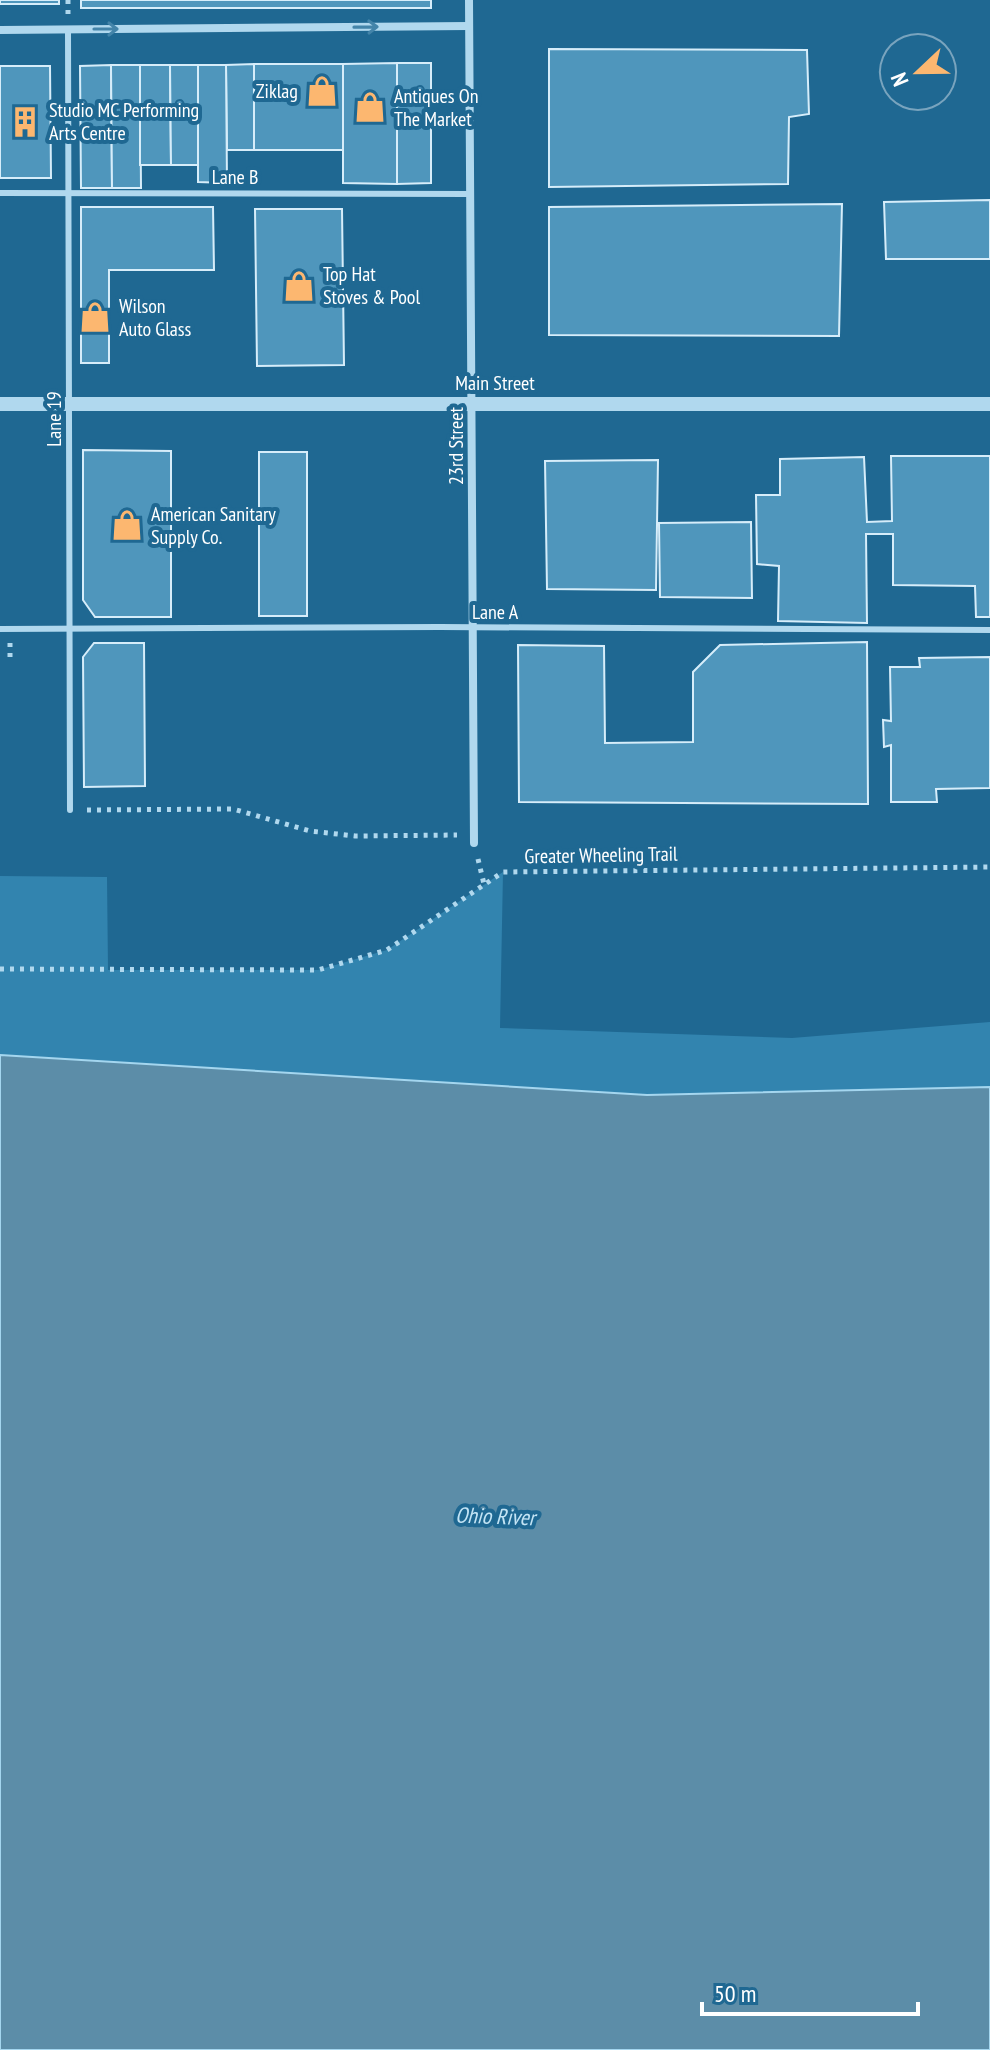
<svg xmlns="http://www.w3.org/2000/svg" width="990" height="2050" font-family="'PT Sans Narrow',sans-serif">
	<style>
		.green { fill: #3284af }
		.water { fill: #5c8da8; stroke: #a4d6ef; stroke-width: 2 }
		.building { fill: #4f96bc; stroke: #d6edfa; stroke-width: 2 }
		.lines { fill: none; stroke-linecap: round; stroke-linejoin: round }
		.path { stroke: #b0d8ee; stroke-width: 5; stroke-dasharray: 4 6; stroke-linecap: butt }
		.service { stroke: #b0d8ee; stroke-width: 6 }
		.minor { stroke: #b0d8ee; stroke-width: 8 }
		.tertiary { stroke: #b0d8ee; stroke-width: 14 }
		.oneway { stroke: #4384a9 }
		.labels { text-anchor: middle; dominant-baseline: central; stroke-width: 8; stroke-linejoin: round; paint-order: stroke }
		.poi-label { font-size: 20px; fill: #fff; stroke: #1f6892; text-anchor: start }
		.street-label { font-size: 20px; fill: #fff; stroke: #1f6892 }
		.water-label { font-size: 22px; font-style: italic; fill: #c3e4f5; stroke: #1f6892 }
	</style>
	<rect width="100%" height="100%" fill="#1f6892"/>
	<polygon class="green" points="503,872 500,1028 792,1038 990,1022 990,1087 647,1095 0,1055 0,876 107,877 108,970 318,970 387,950"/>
	<polygon class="water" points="0,1055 647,1095 990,1087 990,2050 0,2050"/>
	<g class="building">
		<rect x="0" y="0" width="59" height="4"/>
		<rect x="81" y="0" width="350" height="8"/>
		<polygon points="549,49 807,50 809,114 789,117 788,184 549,187"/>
		<polygon points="397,63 397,184 343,183 343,64"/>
		<polygon points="397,63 431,63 431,183 397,184"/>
		<polygon points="254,64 254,150 227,150 226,65"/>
		<rect x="254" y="64" width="89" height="86"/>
		<polygon points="111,65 112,188 81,188 80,66"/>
		<polygon points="111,65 140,65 141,188 112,188"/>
		<polygon points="140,65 170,65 171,165 140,165"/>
		<polygon points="170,65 198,65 198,165 171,165"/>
		<polygon points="198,65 226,65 227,183 198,182"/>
		<polygon points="0,66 50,66 51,178 0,178"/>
		<polygon points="990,200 990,259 886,259 884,202"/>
		<polygon points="842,204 839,336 549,335 549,207"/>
		<polygon points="81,207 213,207 214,270 109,270 109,363 81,363"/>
		<polygon points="255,209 342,209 344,365 257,366"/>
		<polygon points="83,450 171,451 171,617 95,617 83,600"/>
		<rect x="259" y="452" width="48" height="164"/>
		<polygon points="891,456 990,456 990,617 976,617 975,586 893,585 893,534 866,534 867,623 778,621 779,566 757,564 756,495 780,495 780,459 864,457 867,522 892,521"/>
		<polygon points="658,460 656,590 547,589 545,461"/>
		<polygon points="751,522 752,598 660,597 659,523"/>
		<polygon points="867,642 868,804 519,802 518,645 604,646 605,743 693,742 693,672 720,645"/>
		<polygon points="94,643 144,643 145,786 84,787 83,657"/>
		<polygon points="990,657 990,788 936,789 937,802 891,802 891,745 884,747 883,720 891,721 890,667 920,667 919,658"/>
	</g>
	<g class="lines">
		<g class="path">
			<polyline points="68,0 68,15"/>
			<polyline points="10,643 10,662"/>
			<polyline points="87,810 233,809 310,831 355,836 457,835"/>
			<polyline points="478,859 484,884"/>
			<polyline points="0,969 318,970 387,950 503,872 990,867"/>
		</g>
		<g class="service">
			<polyline points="68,29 70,810"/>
			<polyline points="0,193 470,194"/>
			<polyline points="0,629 440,627 990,630"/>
		</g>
		<g class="minor">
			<polyline points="469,0 474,843"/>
			<polyline points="0,30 469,26"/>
		</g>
		<polyline class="tertiary" points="0,404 990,404"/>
	</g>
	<defs><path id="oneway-shaft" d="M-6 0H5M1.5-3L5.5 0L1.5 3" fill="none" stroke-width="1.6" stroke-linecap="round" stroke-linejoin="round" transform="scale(2)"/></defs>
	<g class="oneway">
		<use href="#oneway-shaft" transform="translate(366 27) rotate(-1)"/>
		<use href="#oneway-shaft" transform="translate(106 29)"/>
	</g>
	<defs>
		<symbol id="shop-bare" viewBox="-9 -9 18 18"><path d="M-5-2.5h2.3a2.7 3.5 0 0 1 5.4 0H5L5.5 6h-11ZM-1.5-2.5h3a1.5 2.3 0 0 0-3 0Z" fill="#fcb770" stroke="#1f6892" stroke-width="2.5" paint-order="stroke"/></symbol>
		<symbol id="building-bare" viewBox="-9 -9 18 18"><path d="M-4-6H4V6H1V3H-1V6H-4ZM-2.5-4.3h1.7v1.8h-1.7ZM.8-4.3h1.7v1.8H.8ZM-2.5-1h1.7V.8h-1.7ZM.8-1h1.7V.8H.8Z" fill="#fcb770" stroke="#1f6892" stroke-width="2.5" paint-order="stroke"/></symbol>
	</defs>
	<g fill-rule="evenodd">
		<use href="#shop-bare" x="300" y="69" width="44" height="44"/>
		<use href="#shop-bare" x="348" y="85" width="44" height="44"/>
		<use href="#building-bare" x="3" y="100" width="44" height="44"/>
		<use href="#shop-bare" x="277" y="264" width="44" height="44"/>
		<use href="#shop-bare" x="73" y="295" width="44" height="44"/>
		<use href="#shop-bare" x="105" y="503" width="44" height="44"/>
	</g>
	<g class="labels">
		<g class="poi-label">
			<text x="298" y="91" text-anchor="end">Ziklag</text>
			<text x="394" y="96">Antiques On<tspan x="394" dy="23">The Market</tspan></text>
			<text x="49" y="110">Studio MC Performing<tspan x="49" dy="23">Arts Centre</tspan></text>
			<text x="323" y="274">Top Hat<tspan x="323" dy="23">Stoves &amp; Pool</tspan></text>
			<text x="119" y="306">Wilson<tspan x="119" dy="23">Auto Glass</tspan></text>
			<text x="151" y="514">American Sanitary<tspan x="151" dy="23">Supply Co.</tspan></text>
		</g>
		<g class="street-label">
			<text x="235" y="177">Lane B</text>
			<text x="495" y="383">Main Street</text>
			<text transform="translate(54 419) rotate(-90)">Lane 19</text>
			<text transform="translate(456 446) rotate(-90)">23rd Street</text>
			<text x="495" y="612">Lane A</text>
			<text transform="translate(601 855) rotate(-1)">Greater Wheeling Trail</text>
		</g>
		<g class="water-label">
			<text transform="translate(495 1516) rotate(2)">Ohio River</text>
		</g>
	</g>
	<g transform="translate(918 72) rotate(248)"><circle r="38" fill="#1f6892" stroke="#79a4be" stroke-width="2"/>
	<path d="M0-6L14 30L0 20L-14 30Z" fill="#fcb770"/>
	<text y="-12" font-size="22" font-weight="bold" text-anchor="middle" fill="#ffffff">N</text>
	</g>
	<path d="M702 2002v12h216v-12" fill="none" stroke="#ffffff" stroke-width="4"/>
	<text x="714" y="2002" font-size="24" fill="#ffffff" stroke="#1f6892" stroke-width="6" paint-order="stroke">50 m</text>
</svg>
